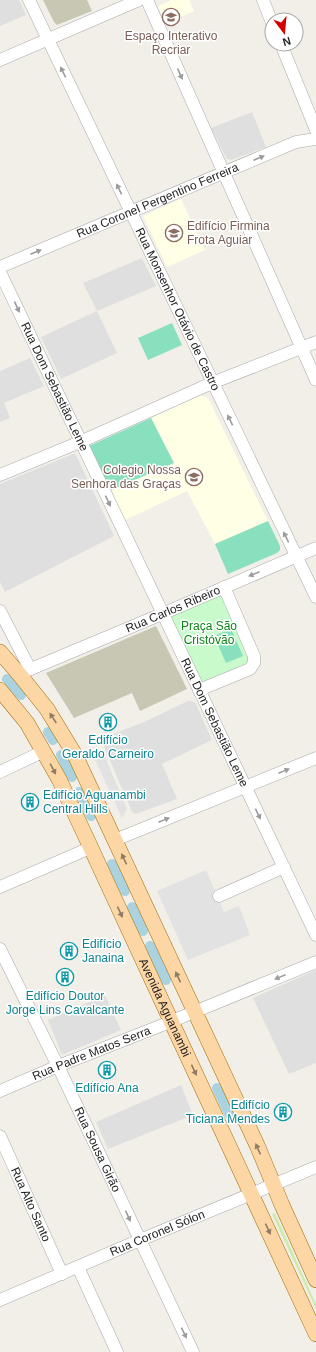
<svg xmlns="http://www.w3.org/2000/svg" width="316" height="1352" font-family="Arial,sans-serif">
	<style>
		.residential { fill: #e0dfdf }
		.education { fill: #ffffe5 }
		.construction { fill: #c7c7b4 }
		.grass { fill: #cdebb0 }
		.park { fill: #c8facc }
		.pitch { fill: #88e0be }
		.parking { fill: #e2e2e2 }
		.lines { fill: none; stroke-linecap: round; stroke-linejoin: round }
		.canal { stroke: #aad3df; stroke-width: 10 }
		.minor-casing { stroke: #a9a9a9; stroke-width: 13 }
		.major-casing { stroke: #a06b00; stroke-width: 16 }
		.minor { stroke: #fff; stroke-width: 12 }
		.major { stroke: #fcd6a4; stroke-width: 15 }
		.oneway { fill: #9c9c9c }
		.oneway2 { fill: #8f7c63 }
		.labels { text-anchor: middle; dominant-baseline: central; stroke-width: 3; stroke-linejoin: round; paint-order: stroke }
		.education-label { font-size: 12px; fill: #785e54; stroke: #fff }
		.street-label { font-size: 12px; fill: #222; stroke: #fff }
		.park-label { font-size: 12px; fill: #0c8416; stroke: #fff }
		.culture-label { font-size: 12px; fill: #0d838f; stroke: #fff }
	</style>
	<rect width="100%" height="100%" fill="#f2efe9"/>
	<g class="residential">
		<polygon points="0,0 19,0 26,15 0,26"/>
		<polygon points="252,112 266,147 231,160 227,159 211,128"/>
		<polygon points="142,258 156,286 97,311 117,353 61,379 41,337 97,311 83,283"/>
		<polygon points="30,358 44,386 4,403 10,418 0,422 0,371"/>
		<polygon points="73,454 76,455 114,536 5,592 0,582 0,484"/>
		<polygon points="188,701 195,702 212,740 162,764 177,799 136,814 132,812 103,744 103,738 144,722"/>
		<polygon points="316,970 316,1063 289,1074 253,998"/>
		<polygon points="105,995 121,1030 62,1055 48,1020"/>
		<polygon points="181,1085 193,1115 108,1149 96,1122"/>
	</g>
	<g class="education">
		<polygon points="171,0 189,0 194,11 165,24 158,6"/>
		<polygon points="181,199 205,250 167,267 143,216"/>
		<polygon points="199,396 204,396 208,398 268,521 215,544 187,491 125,520 109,491 174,463 151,418"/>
	</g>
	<g class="construction">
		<polygon points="43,0 87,0 92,11 57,25 54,22"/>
		<polygon points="156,626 187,689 140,711 132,693 74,718 46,673"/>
	</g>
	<polygon class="grass" points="275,1213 316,1304 316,1309 272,1214"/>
	<polygon class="park" points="222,594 252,663 203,685 171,617"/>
	<g class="pitch">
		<polygon points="172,323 182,345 148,360 138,338"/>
		<polygon points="151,418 174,463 109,491 89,446"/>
		<polygon points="268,521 280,546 280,550 277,553 228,574 215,544"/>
		<polygon points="231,629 243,656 226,663 214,636"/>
	</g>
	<g class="parking">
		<polygon points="92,753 105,757 127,809 122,818"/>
		<polygon points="206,870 224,912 239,906 250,935 188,960 157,891"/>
	</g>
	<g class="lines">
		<g class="canal">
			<polyline points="7,679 21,695"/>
			<polyline points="48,732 53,740"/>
			<polyline points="61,755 72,777"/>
			<polyline points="79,792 91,816"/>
			<polyline points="112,864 125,891"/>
			<polyline points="132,907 143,931"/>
			<polyline points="150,946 166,980"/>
			<polyline points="217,1088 229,1114"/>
		</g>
		<defs>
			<g id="minor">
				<path id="s1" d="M29,0L316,597"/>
				<polyline points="147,0 316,380"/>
				<polyline points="263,0 272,23"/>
				<polyline points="281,44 316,130"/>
				<polyline points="0,60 139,0"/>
				<path id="s2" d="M0,267L296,142L316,139"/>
				<path id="s3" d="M0,272L316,935"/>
				<polyline points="0,475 80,442 212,383 316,342"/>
				<polyline points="0,611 30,669"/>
				<path id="s4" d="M19,674L162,614L316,548"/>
				<polyline points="199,690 250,669 254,663 254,656 224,587"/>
				<polyline points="0,772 44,751"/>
				<polyline points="115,840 316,758"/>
				<polyline points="0,887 90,848"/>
				<polyline points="219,896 284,867"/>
				<path id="s5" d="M0,949L58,1066L193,1352"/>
				<path id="s6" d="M0,1091L58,1066L160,1026L316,962"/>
				<path id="s7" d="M0,1136L62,1274"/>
				<polyline points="78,1267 117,1352"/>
				<path id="s8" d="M0,1300L140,1240L316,1167"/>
			</g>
			<g id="major">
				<polyline points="0,652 19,674 47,709 75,755 257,1145 282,1205 316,1280"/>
				<path id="s9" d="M0,690L27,723L59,779L316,1334"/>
			</g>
		</defs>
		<use href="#minor" class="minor-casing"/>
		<use href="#major" class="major-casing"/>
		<use href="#minor" class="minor"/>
		<use href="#major" class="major"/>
	</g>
	<defs><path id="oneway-solid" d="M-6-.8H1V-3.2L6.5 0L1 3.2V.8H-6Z"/></defs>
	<g class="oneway">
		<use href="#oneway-solid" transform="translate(63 72) rotate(-116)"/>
		<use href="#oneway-solid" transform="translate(180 74) rotate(66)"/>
		<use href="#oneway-solid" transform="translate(259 158) rotate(-23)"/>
		<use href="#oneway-solid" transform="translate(119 189) rotate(-116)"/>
		<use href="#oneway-solid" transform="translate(36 252) rotate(-23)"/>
		<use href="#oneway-solid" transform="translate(17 307) rotate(65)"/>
		<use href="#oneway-solid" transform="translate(230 420) rotate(-116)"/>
		<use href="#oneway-solid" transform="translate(108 501) rotate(65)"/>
		<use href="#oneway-solid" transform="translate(286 537) rotate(-116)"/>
		<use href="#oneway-solid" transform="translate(254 574) rotate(157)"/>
		<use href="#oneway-solid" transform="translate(284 771) rotate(-22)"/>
		<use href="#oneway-solid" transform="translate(258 814) rotate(64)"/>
		<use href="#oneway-solid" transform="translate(164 820) rotate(-22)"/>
		<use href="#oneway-solid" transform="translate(280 977) rotate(158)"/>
		<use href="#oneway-solid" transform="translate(128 1216) rotate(65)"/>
		<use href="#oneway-solid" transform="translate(184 1333) rotate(64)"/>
	</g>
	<g class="oneway2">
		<use href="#oneway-solid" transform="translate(53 718) rotate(-123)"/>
		<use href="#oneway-solid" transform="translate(53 769) rotate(62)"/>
		<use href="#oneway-solid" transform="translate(124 859) rotate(-115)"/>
		<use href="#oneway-solid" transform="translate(120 912) rotate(65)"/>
		<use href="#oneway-solid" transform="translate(178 977) rotate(-115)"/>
		<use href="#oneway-solid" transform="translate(194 1070) rotate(65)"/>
		<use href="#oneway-solid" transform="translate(258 1149) rotate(-114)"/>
		<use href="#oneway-solid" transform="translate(268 1229) rotate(65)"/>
	</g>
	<defs>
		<symbol id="school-ring" viewBox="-11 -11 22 22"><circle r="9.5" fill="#fff" stroke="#8d6e63" stroke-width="1.5"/><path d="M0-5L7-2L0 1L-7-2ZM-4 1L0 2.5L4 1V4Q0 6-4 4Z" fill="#8d6e63"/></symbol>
		<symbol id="building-ring" viewBox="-11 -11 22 22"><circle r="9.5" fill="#fff" stroke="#0f9aa8" stroke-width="1.5"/><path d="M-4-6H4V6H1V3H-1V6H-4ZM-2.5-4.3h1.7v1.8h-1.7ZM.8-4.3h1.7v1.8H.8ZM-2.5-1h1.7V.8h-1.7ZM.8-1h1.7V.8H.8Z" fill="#0f9aa8"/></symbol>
	</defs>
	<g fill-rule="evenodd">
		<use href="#school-ring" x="161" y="7" width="20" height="20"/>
		<use href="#school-ring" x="164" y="223" width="20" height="20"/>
		<use href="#school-ring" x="184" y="467" width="20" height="20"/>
		<use href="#building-ring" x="98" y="712" width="20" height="20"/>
		<use href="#building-ring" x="20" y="792" width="20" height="20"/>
		<use href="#building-ring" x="59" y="941" width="20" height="20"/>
		<use href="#building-ring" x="55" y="967" width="20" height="20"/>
		<use href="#building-ring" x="97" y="1060" width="20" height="20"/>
		<use href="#building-ring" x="273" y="1102" width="20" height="20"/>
	</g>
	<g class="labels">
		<g class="education-label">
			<text x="171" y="36">Espaço Interativo<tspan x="171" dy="14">Recriar</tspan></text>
			<text x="187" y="226" text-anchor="start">Edifício Firmina<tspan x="187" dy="14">Frota Aguiar</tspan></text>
			<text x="181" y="470" text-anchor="end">Colegio Nossa<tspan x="181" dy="14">Senhora das Graças</tspan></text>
		</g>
		<g class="street-label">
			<text stroke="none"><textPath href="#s2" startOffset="171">Rua Coronel Pergentino Ferreira</textPath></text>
			<text stroke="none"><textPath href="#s1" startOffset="343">Rua Monsenhor Otávio de Castro</textPath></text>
			<text stroke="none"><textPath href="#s3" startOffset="127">Rua Dom Sebastião Leme</textPath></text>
			<text stroke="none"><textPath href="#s4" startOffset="167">Rua Carlos Ribeiro</textPath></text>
			<text stroke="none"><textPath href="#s3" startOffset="499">Rua Dom Sebastião Leme</textPath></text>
			<text stroke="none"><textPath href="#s9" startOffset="359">Avenida Aguanambi</textPath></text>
			<text stroke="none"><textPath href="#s6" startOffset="99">Rua Padre Matos Serra</textPath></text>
			<text stroke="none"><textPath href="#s5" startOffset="223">Rua Sousa Girão</textPath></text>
			<text stroke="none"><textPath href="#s7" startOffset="75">Rua Alto Santo</textPath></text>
			<text stroke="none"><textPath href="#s8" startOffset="171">Rua Coronel Sólon</textPath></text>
		</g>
		<g class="park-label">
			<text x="209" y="626">Praça São<tspan x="209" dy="14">Cristóvão</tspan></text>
		</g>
		<g class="culture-label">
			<text x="108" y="740">Edifício<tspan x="108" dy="14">Geraldo Carneiro</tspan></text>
			<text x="43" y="795" text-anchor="start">Edifício Aguanambi<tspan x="43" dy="14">Central Hills</tspan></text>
			<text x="82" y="944" text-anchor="start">Edifício<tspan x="82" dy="14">Janaina</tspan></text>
			<text x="65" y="996">Edifício Doutor<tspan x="65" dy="14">Jorge Lins Cavalcante</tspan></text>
			<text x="107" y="1088">Edifício Ana</text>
			<text x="270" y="1105" text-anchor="end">Edifício<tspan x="270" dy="14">Ticiana Mendes</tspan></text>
		</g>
	</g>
	<g transform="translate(284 32) rotate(164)"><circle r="19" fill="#ffffff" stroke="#a7a7a7"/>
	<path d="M0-3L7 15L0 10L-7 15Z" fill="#d40000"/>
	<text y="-6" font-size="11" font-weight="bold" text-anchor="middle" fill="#222222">N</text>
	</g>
</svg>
